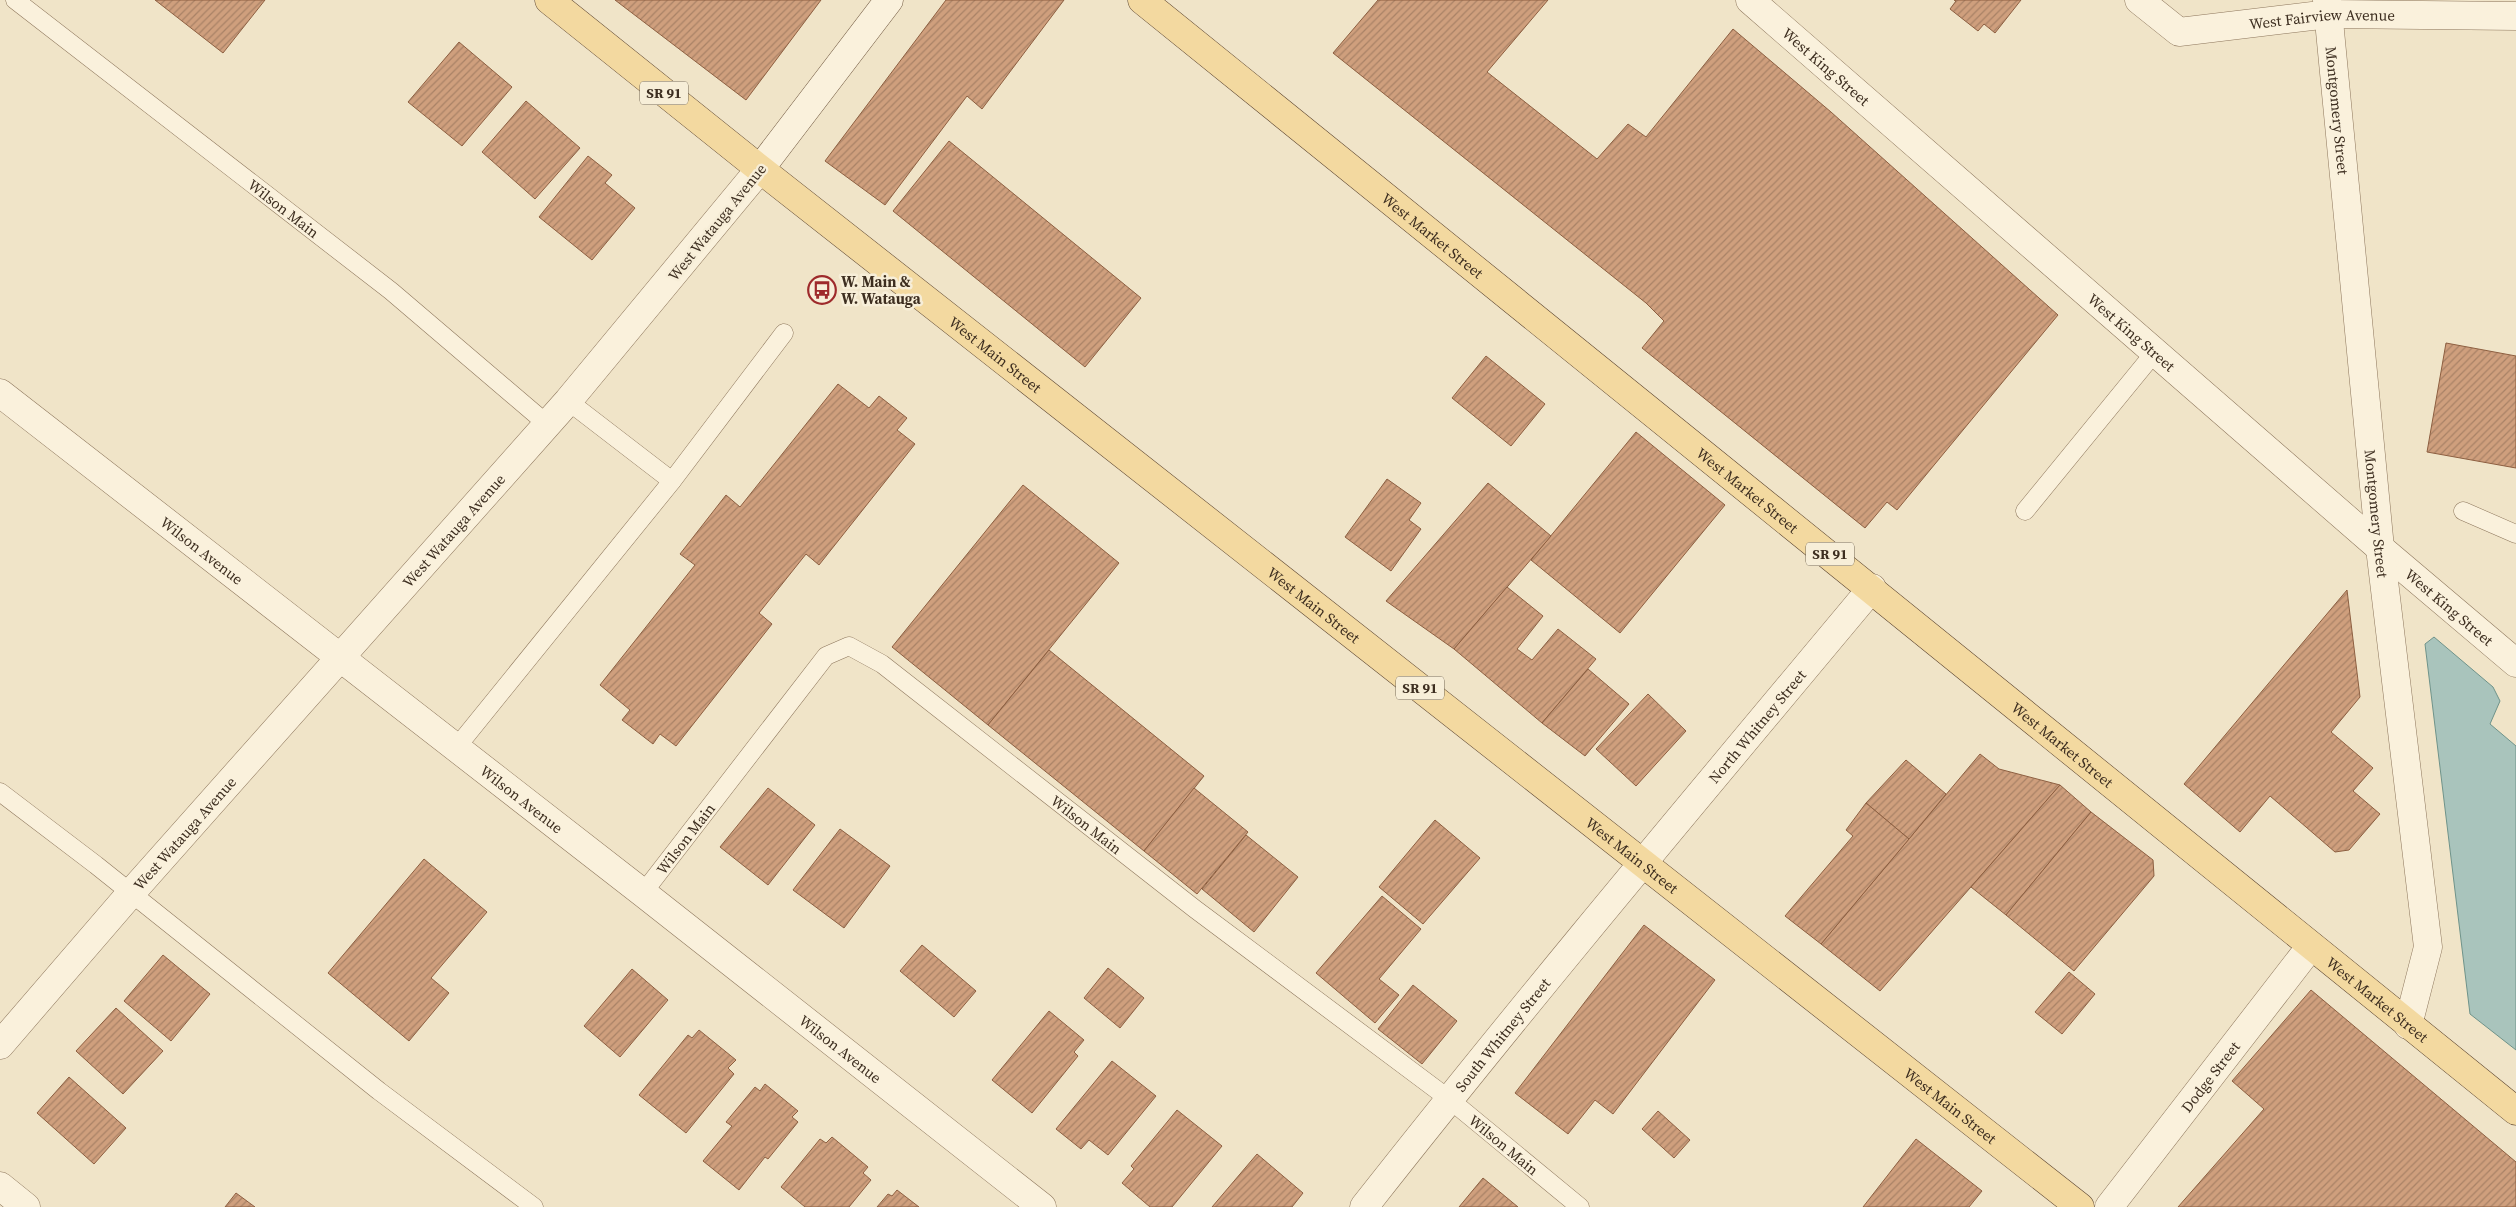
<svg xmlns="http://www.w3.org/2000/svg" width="2516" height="1207" font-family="'Source Serif 4',serif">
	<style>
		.water { fill: #a9c4bc; stroke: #6f938a }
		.building { fill: url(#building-hatch); stroke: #8d5f41 }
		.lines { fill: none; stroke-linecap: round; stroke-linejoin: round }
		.lane-casing { stroke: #8d765c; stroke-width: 19 }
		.street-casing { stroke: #8d765c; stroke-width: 29 }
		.secondary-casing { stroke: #6f573f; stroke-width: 29 }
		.primary-casing { stroke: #5b4430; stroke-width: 29 }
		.lane { stroke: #faf1dc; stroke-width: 18 }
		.street { stroke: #faf1dc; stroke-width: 28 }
		.secondary { stroke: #faf1dc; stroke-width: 28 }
		.primary { stroke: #f3d9a0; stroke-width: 28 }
		.labels { text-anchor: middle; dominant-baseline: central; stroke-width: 5; stroke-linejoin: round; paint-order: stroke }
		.shield { fill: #f7eed8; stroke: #756857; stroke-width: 1 }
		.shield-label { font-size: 14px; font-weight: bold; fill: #3d2e20 }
		.street-label { font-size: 15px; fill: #3d2e20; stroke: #f7eed8 }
		.poi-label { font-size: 15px; font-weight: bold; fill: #3d2e20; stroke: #f7eed8; text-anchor: start }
	</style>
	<defs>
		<pattern id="building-hatch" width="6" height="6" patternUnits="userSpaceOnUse" patternTransform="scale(1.25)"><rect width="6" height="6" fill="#cf9f7d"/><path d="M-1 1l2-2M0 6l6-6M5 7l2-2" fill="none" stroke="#a98266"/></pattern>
	</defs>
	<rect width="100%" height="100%" fill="#f0e4c8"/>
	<polygon class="water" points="2434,637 2493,687 2500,701 2490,724 2516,746 2516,1050 2470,1014 2425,644"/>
	<g class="building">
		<polygon points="155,0 265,0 223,53"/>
		<polygon points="615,0 821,0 746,100"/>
		<polygon points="946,0 1064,0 982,109 967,96 885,205 825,161"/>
		<polygon points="1378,0 1548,0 1487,72 1597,159 1628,124 1646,137 1733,29 1831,112 2058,315 1897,510 1887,502 1865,528 1642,348 1664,321 1646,303 1333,53"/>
		<polygon points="1954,0 2021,0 1995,33 1984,24 1978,31 1950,9 1956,1"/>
		<polygon points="459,42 512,87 462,146 408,102"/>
		<polygon points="526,101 580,148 535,199 482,152"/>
		<polygon points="949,141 1141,298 1085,367 893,211"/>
		<polygon points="588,156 612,175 605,183 635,208 592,260 539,217"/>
		<polygon points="2446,343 2516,356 2516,468 2427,452"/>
		<polygon points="1486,356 1545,404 1511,446 1452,398"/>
		<polygon points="838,384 869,408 879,396 907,418 897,430 915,444 819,565 806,554 759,613 772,624 676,746 660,734 653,744 622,720 630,710 600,685 695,565 680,554 726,495 740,507"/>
		<polygon points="1636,432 1725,505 1620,633 1531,560"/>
		<polygon points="1387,479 1421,503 1409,520 1421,529 1391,571 1345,537"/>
		<polygon points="1488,483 1551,536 1454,649 1386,601"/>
		<polygon points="1023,485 1119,563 988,725 892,647"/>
		<polygon points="1507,587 1543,616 1517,649 1532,660 1558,629 1596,659 1542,723 1454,649"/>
		<polygon points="2347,590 2360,697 2331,732 2373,768 2353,791 2380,814 2349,850 2335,852 2270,796 2240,832 2184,784"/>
		<polygon points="1049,650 1204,776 1144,851 988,725"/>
		<polygon points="1588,669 1629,704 1585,756 1542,723"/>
		<polygon points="1648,694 1686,731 1636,786 1596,749"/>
		<polygon points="1980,754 1999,769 2060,785 1880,991 1821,944"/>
		<polygon points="1906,760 1946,794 1909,839 1866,803"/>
		<polygon points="2060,785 2091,812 2006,915 1971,887"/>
		<polygon points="768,788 815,825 768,885 720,847"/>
		<polygon points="1194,788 1248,832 1197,894 1144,851"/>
		<polygon points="1866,803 1909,839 1821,944 1785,916 1853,836 1846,830"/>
		<polygon points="2091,812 2153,860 2154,876 2074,971 2006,915"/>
		<polygon points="1435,820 1480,858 1423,924 1379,887"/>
		<polygon points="840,829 890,866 844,928 793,890"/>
		<polygon points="1246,835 1298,877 1254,932 1202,889"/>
		<polygon points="424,859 487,912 431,978 449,993 409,1041 328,973"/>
		<polygon points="1382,896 1421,929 1379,979 1399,995 1375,1023 1316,973"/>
		<polygon points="1644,925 1715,980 1613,1114 1595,1100 1568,1134 1515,1093"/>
		<polygon points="922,945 976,991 954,1017 900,971"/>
		<polygon points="163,955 210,994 171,1041 124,1001"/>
		<polygon points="1108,968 1144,998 1120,1028 1084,998"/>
		<polygon points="632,969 668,1000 620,1057 584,1026"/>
		<polygon points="2069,972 2095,994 2062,1034 2035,1012"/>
		<polygon points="1413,985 1457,1021 1422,1064 1378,1029"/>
		<polygon points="2311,990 2516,1162 2516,1207 2178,1207 2264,1109 2232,1081"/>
		<polygon points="116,1008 163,1051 123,1094 76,1051"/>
		<polygon points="1049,1011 1084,1040 1074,1052 1078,1056 1032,1113 992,1080"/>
		<polygon points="699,1030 736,1060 728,1068 734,1074 686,1133 639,1095 688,1035 692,1038"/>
		<polygon points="1112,1061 1156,1096 1108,1155 1089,1140 1081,1149 1056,1129"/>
		<polygon points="69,1077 126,1128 94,1164 37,1113"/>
		<polygon points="765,1084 798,1111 792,1117 798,1122 768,1159 765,1157 739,1190 703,1161 732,1126 726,1122 755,1087 760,1091"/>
		<polygon points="1177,1110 1222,1146 1172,1207 1150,1207 1122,1183 1134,1169 1131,1166"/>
		<polygon points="1658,1111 1690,1140 1674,1158 1642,1129"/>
		<polygon points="832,1137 868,1167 863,1173 871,1180 849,1207 805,1207 781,1187 820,1139 826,1143"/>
		<polygon points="1916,1139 1982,1191 1969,1207 1863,1207"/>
		<polygon points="1257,1154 1303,1193 1292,1207 1212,1207"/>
		<polygon points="1483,1178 1518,1207 1459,1207"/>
		<polygon points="897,1190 919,1207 877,1207 888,1194 892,1196"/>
		<polygon points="236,1193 255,1207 225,1207"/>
	</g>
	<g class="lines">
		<defs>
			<g id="lane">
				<path id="s1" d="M15,0L391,291L547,424"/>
				<polyline points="568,401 672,481"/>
				<polyline points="2025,511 2155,352"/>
				<polyline points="2463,511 2516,534"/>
				<polyline points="456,748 672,481 784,333"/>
				<polyline points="0,792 96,865 379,1091 534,1207"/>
				<path id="s2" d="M643,893L826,656L849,646L882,664L1195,909L1449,1099L1580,1207"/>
			</g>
			<g id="street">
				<path id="s3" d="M1750,0L2380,548L2516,663"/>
				<path id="s4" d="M2139,0L2179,32L2329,14L2516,16"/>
				<path id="s5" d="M2327,0L2380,548L2428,947L2408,1025"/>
				<path id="s6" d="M0,393L643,893L1042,1207"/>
				<path id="s7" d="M0,1045L131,893L568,401L760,169"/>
				<polyline points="0,1186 26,1207"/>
				<path id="s8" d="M1364,1207C1529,997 1701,793 1872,588"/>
				<path id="s9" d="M2109,1207L2311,946"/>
			</g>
			<polyline id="secondary" points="760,169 889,0"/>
			<g id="primary">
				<path id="s10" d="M549,0L760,169L2080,1207"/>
				<path id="s11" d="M1142,0L2516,1111"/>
			</g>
		</defs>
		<use href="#lane" class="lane-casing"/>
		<use href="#street" class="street-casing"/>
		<use href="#secondary" class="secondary-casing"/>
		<use href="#primary" class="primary-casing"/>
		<use href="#lane" class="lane"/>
		<use href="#street" class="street"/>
		<use href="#secondary" class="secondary"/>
		<use href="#primary" class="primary"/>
	</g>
	<defs>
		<symbol id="bus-ring" viewBox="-11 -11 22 22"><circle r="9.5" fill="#f7eed8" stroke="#9e2a2b" stroke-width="1.5"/><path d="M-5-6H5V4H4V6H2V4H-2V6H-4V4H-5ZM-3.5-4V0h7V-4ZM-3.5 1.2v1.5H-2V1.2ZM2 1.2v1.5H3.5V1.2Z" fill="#9e2a2b"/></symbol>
	</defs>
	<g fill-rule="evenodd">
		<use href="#bus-ring" x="806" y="274" width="32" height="32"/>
	</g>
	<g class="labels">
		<g class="shield">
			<rect x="640" y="81.5" width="48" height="23" rx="4"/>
			<rect x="1806" y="542.5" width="48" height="23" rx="4"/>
			<rect x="1396" y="676.5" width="48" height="23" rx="4"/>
		</g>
		<g class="shield-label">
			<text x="664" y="93">SR 91</text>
			<text x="1830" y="554">SR 91</text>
			<text x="1420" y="688">SR 91</text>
		</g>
		<g class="street-label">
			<text stroke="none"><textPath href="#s4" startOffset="195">West Fairview Avenue</textPath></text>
			<text stroke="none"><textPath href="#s3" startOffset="101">West King Street</textPath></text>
			<text stroke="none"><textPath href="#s5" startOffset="111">Montgomery Street</textPath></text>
			<text stroke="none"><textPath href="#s1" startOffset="340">Wilson Main</textPath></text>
			<text transform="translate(717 222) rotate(-51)">West Watauga Avenue</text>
			<text stroke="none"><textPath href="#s11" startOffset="374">West Market Street</textPath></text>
			<text stroke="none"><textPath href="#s3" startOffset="506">West King Street</textPath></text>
			<text stroke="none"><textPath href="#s10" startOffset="570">West Main Street</textPath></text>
			<text stroke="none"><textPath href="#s11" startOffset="779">West Market Street</textPath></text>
			<text stroke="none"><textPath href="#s5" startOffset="516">Montgomery Street</textPath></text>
			<text stroke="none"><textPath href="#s7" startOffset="686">West Watauga Avenue</textPath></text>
			<text stroke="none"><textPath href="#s6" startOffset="256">Wilson Avenue</textPath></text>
			<text stroke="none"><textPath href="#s10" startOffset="975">West Main Street</textPath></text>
			<text stroke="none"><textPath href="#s3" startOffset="926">West King Street</textPath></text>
			<text stroke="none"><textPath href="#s8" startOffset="621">North Whitney Street</textPath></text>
			<text stroke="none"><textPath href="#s11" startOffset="1184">West Market Street</textPath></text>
			<text stroke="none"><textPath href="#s6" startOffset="661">Wilson Avenue</textPath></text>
			<text stroke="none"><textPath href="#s2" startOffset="622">Wilson Main</textPath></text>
			<text stroke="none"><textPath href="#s7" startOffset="281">West Watauga Avenue</textPath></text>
			<text stroke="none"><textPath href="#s2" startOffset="69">Wilson Main</textPath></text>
			<text stroke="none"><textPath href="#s10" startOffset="1380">West Main Street</textPath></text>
			<text stroke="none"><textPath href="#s11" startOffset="1589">West Market Street</textPath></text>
			<text stroke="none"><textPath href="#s8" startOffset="221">South Whitney Street</textPath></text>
			<text stroke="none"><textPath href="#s6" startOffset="1066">Wilson Avenue</textPath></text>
			<text stroke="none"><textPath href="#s9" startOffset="165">Dodge Street</textPath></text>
			<text stroke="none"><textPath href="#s10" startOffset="1785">West Main Street</textPath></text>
			<text stroke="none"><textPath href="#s2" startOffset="1148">Wilson Main</textPath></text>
		</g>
		<g class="poi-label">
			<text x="841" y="281">W. Main &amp;<tspan x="841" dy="17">W. Watauga</tspan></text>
		</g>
	</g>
</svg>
